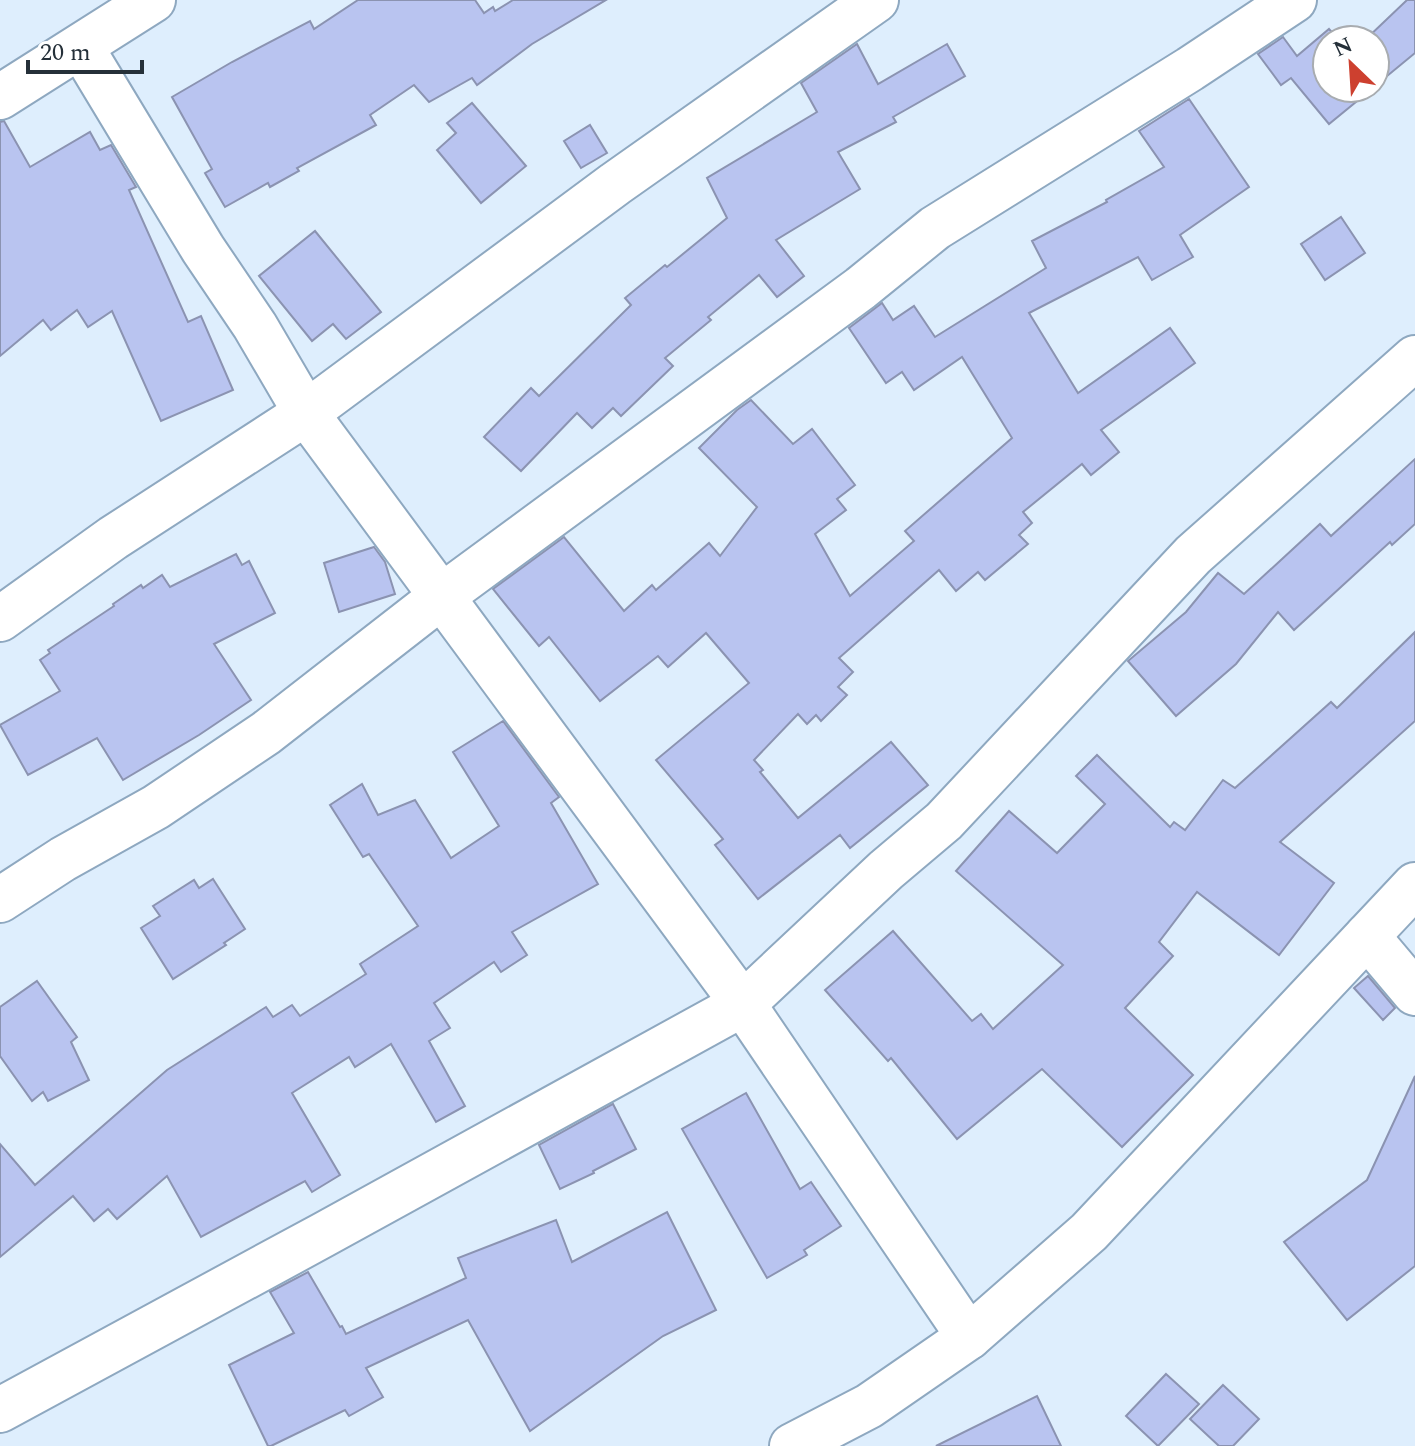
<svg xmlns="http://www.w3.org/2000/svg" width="1415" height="1446" font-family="Spectral,serif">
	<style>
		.building { fill: #b9c4f0; stroke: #8b93b1; stroke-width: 2 }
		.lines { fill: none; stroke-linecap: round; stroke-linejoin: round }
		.minor-casing { stroke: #8ea8c0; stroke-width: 48 }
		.minor { stroke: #fff; stroke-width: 44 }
	</style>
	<rect width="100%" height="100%" fill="#deeefd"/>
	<g class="building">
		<polygon points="358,0 475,0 484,13 493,7 495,11 513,0 606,0 532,44 477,85 472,78 429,102 414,85 370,115 376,125 297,168 299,171 270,187 268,183 225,207 205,173 212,169 172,97 232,62 310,21 314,29"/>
		<polygon points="1407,0 1415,0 1415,53 1375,86 1375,40 1365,40"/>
		<polygon points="1329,29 1339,40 1327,40 1327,88 1373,88 1329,124 1291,78 1281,85 1258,54 1283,37 1297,56"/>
		<polygon points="1352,29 1362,40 1339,40"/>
		<polygon points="857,44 878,84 947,44 965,76 893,117 896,122 838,152 860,189 776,240 804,276 777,297 759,275 708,317 711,320 665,358 673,366 621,416 613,408 592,428 577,413 521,471 484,437 531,388 539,396 631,305 625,298 665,265 667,267 727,218 707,178 817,112 801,83"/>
		<polygon points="1189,99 1249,187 1180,235 1193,257 1152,280 1138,257 1029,313 1078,393 1170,328 1195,363 1101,430 1119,452 1091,475 1082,464 1023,512 1032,523 1019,535 1028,544 985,580 978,572 956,591 939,570 839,658 853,672 838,687 847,695 821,721 816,715 807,724 798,714 754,760 763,770 760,772 798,818 891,742 928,785 850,848 840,835 758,899 715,845 723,839 656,760 749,683 706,633 668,667 658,656 600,701 549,637 539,646 493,589 564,537 624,611 652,585 656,590 709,543 720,556 757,507 699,448 737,410 751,400 793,444 812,429 855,485 837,499 846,510 815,534 850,596 914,541 905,531 1012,438 962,357 914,390 902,372 886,383 849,328 882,303 893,320 914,306 935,337 1046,268 1032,241 1107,202 1106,200 1164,167 1139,131"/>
		<polygon points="472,103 526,166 481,203 437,150 456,133 447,123"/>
		<polygon points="4,121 30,167 90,132 100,150 111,145 136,187 129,190 188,322 201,316 233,390 161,421 112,311 88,327 77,310 51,330 43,320 0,356 0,122"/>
		<polygon points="590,125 607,153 581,168 564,141"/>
		<polygon points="1341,217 1365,253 1325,280 1301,244"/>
		<polygon points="315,231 381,312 346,339 333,324 312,341 259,276"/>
		<polygon points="1415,459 1415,524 1392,545 1390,542 1294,630 1278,612 1236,664 1176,716 1128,661 1186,612 1218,573 1244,594 1320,524 1331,536"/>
		<polygon points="374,547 385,562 395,594 339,612 324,563"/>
		<polygon points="236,554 242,565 249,561 275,613 214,644 251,700 199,735 123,780 97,738 28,775 0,725 60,691 40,660 50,653 48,650 114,606 113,604 141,585 143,588 162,575 170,587"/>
		<polygon points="1415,632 1415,721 1280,842 1334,883 1279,955 1197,892 1159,942 1173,956 1125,1008 1193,1075 1122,1147 1042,1069 957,1139 891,1058 888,1061 825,990 893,931 972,1021 981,1014 993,1029 1063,965 956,871 1009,811 1057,853 1105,804 1076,776 1097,755 1170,827 1174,822 1185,830 1223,780 1235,788 1331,702 1337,708"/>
		<polygon points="503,721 559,797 551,803 598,884 512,932 527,955 501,972 494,962 434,1003 450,1028 429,1041 465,1106 436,1122 391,1044 355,1067 349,1057 292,1093 340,1175 312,1192 305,1181 201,1237 167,1176 117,1219 108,1209 94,1221 73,1196 0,1257 0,1144 35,1185 167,1070 266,1007 273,1017 292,1005 300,1016 366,974 360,964 418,926 369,854 363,857 330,805 362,784 378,815 415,800 451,858 499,826 453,752"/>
		<polygon points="213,879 245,929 224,943 226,945 173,979 141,928 160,916 153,906 194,880 199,888"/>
		<polygon points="1368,976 1395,1008 1383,1020 1354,988"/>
		<polygon points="37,981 77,1037 71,1042 89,1080 48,1101 43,1092 32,1101 0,1056 0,1007"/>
		<polygon points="1415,1076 1415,1266 1347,1320 1284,1242 1367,1180"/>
		<polygon points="746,1093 800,1189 811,1182 841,1226 804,1250 807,1255 767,1278 682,1129"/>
		<polygon points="613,1104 636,1149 593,1171 594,1173 560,1189 539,1145"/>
		<polygon points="667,1212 716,1310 663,1336 530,1431 468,1320 366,1368 383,1397 349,1416 345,1410 271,1446 268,1446 229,1365 294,1333 270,1292 308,1272 340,1327 342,1326 346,1334 466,1278 458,1258 556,1220 572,1262"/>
		<polygon points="1166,1374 1199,1404 1158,1446 1126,1416"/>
		<polygon points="1223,1385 1259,1419 1233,1446 1219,1446 1190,1419"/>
		<polygon points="1037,1396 1061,1446 936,1446"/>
	</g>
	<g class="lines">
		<defs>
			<g id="minor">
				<polyline points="81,47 203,249 255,326 306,413 743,1004 969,1337"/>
				<polyline points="0,97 153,0"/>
				<polyline points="0,619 113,538 306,413 615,184 876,0"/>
				<polyline points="0,900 63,859 156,807 266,733 442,596 861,288 935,228 1190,69 1294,0"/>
				<polyline points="1367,936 1415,993"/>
				<polyline points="0,1410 323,1235 743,1004 886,870 944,821 1193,555 1415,358"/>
				<polyline points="792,1446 869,1406 969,1337 1089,1232 1415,885"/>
			</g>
		</defs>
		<use href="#minor" class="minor-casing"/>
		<use href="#minor" class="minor"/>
	</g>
	<g transform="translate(1351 64) rotate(335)"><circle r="38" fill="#ffffff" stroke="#a8acb0" stroke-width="2"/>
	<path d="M0-6L14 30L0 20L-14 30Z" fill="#cd402f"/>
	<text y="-12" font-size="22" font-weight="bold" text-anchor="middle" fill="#253039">N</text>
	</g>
	<path d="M28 60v12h114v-12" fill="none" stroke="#253039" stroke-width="4"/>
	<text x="40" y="60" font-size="24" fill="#253039" stroke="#ffffff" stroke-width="6" paint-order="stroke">20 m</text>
</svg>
